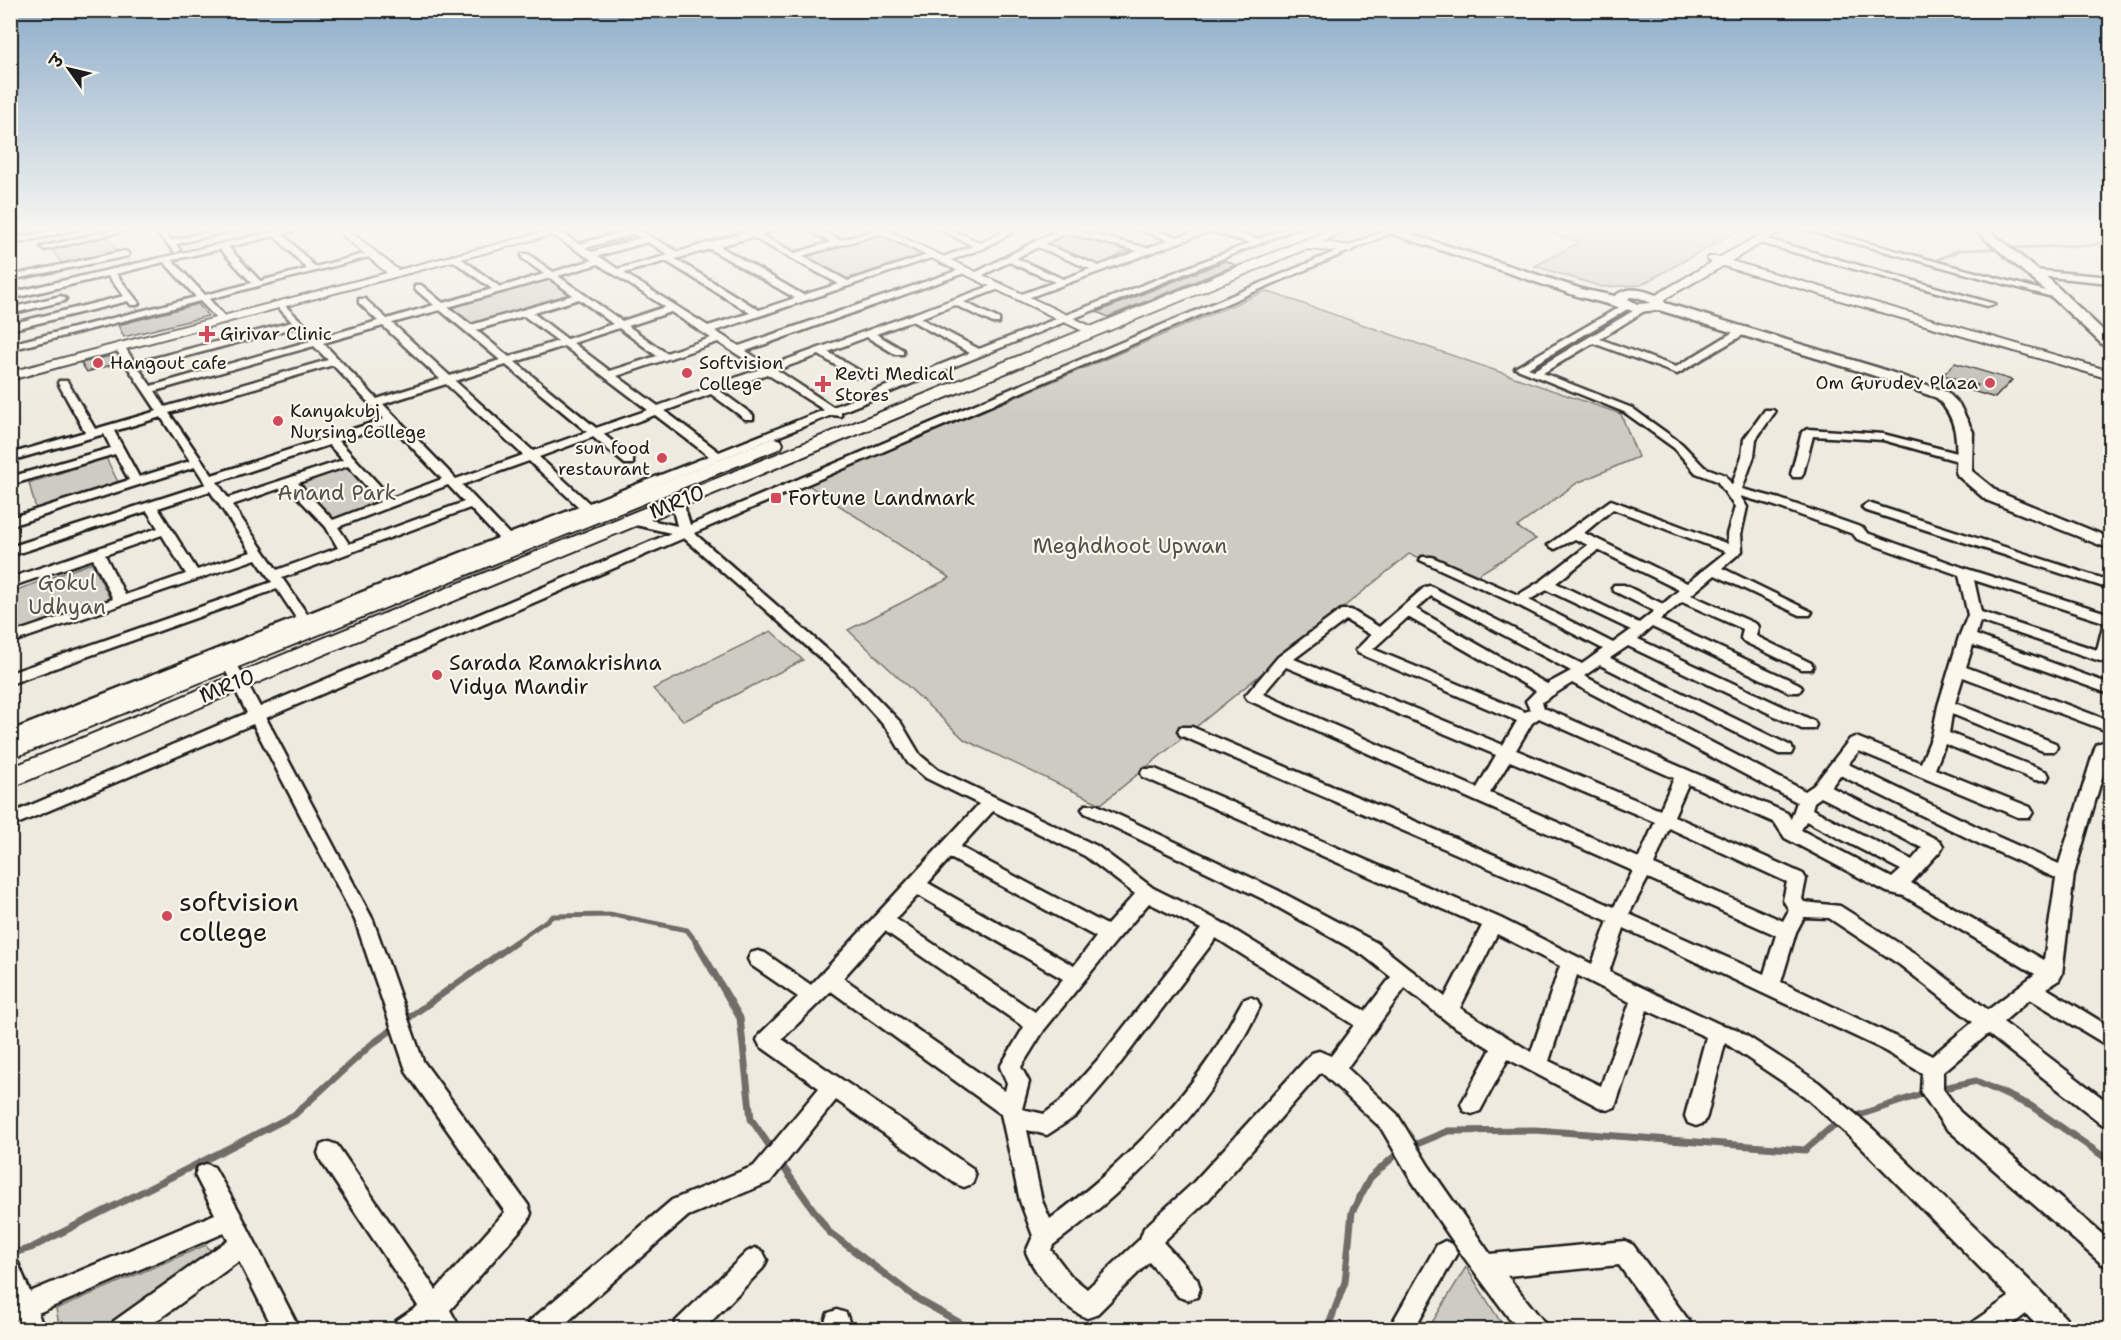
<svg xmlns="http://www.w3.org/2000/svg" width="2121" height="1340" font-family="'Shantell Sans','Playpen Sans Deva',sans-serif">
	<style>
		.green { fill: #ceccc2; stroke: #75746f; stroke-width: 1.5 }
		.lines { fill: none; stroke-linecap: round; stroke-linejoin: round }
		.stream-far2 { stroke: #6f6d69; stroke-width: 3 }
		.stream-far1 { stroke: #6f6d69; stroke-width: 5 }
		.stream { stroke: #6f6d69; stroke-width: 7 }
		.building { fill: #b9b6af; stroke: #1c1c1c; stroke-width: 1.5 }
		.minor-casing { stroke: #1c1c1c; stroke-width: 5 }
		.tertiary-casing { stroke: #1c1c1c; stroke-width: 4 }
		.secondary-casing { stroke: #1c1c1c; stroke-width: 5 }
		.primary-casing { stroke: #1c1c1c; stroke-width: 4 }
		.minor { fill: #fbf7ec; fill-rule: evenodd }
		.tertiary { fill: #fbf7ec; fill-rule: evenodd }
		.secondary { fill: #fbf7ec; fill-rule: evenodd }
		.primary { fill: #fbf7ec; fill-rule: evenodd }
		.poi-dot { fill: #d1495b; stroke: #fbf7ec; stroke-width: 2 }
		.labels { text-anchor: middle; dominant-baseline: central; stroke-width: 4.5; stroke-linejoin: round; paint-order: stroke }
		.far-poi-label { font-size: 18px; fill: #1c1c1c; stroke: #fbf7ec; text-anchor: start }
		.park-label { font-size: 21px; fill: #51514e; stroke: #fbf7ec }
		.poi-label { font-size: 21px; fill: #1c1c1c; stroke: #fbf7ec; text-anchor: start }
		.street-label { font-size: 21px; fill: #1c1c1c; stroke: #fbf7ec }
		.near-poi-label { font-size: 26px; fill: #1c1c1c; stroke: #fbf7ec; text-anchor: start }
	</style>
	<rect width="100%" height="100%" fill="#eeeadf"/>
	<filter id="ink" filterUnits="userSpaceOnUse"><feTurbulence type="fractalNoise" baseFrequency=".0167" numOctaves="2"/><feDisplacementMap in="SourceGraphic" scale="12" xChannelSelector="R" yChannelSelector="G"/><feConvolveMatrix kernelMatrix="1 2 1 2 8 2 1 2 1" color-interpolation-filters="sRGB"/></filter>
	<g filter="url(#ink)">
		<g class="green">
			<polygon points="1533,228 1742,228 1641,285 1602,287 1535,266 1580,242"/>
			<polygon points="1061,233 1128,250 1100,266 1045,243"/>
			<polygon points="878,234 921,255 846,279 800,254"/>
			<polygon points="105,235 119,253 63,266 51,247"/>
			<polygon points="548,279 571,296 471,325 448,308"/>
			<polygon points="1266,291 1621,414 1638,457 1577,483 1517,527 1536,539 1476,576 1409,554 1101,804 965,740 848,630 950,578 808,485"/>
			<polygon points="106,458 119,484 36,509 29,483"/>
			<polygon points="347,464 382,504 329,522 292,481"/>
			<polygon points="92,563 112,603 11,639 11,592"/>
			<polygon points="771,631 803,660 684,721 653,689"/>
			<polygon points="206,1245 216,1257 112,1329 60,1329 56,1309"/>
			<polygon points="1466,1267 1505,1329 1428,1329"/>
		</g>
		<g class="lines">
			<polyline class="stream-far2" points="1939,259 1960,250 2093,245 2110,239"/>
			<polyline class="stream-far1" points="514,943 553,916 614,915 687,930 697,943"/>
			<g class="stream">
				<polyline points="696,942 740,1018 751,1119 773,1151"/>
				<polyline points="404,1021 516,942"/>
				<polyline points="1939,1089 1976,1081 2031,1106 2110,1161"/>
				<polyline points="1853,1117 1928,1092"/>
				<polyline points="1412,1146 1448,1131 1535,1130 1805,1150 1839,1121"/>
				<polyline points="779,1161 829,1232 919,1300 973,1330"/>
				<polyline points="10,1254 31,1248 294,1115 372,1044 397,1026"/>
				<polyline points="1327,1330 1345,1282 1352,1212 1370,1178 1399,1152"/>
			</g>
		</g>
		<g class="building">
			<polygon points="1225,261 1236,265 1108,317 1097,312"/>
			<polygon points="198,304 208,316 124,337 118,325"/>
			<polygon points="110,356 115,364 87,372 81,363"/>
			<polygon points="1955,363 2012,380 1995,398 1972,391 1978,385 1943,375"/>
		</g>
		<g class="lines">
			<defs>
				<g id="minor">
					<polygon points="10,228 20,228 10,231"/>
					<polygon points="67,228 82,228 10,245 10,239"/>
					<polygon points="120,228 135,228 45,250 41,247"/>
					<polygon points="152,228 160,228 172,240 227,228 242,228 176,244 180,250 176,253"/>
					<path d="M289,228H303L283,234L315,267L372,252L376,255L209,299L226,318V322H220L200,301L10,350V344L196,297L164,262L116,274L139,303L137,305H131L128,301L10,330V324L124,296L108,276L10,299V293ZM275,236L307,269L260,281L228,247ZM220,249L252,283L205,295L172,260Z"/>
					<path d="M635,228L678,252L751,230L779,228L761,235L795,253L831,242L805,228H815L840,240L882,229V233L802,256L848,281L930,254L937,256L715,331L739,346L962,269L970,271L746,351L769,366L996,284H1002V288L964,302L999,319V323H993L955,305L920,318L979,349L1250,243L1210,231L1022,300L1019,299V295L1055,282L1009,262L979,277L971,275L1061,228H1073L1072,229L1147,248L1169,240L1135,228H1147L1178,237L1203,228H1218L1258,239L1287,228H1298L841,412V416L832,415L516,541L520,546L518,549H508L505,546L313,622L316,627L314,630H304L302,627L232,655L260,707L671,533L627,523V517L632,516L677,526L671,502L677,498L683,502L690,525L1391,228L1393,232L694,533L846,666L901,723L920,755L938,770L1097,846L1153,888L1221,922L1365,1011L1391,977L1363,955L1265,900L1085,813L1082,809L1085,805H1097L1277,890L1377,943L1445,997L1482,926L1143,777L1141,773L1143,769H1155L1500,918L1592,964L1608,921C1466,856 1323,797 1180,735L1178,731L1180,727H1192C1332,787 1475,845 1614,907L1633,871L1248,700L1245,696L1278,657L1341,610H1351L1379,627L1425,587L1430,586L1582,664L1603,649L1514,603L1420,560L1422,557H1432L1518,595L1541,581L1588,545L1575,539L1555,549L1548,545L1611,500L1728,544L1727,534L1735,507L1717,481L1696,473L1674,448L1624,412L1515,368L1628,302L1631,303V307L1528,368L1534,370L1643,305L1646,306V310L1600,339L1676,367L1740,328H1748V332L1677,374L1593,343L1543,373L1632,408L1682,444L1704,467L1725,475L1732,485L1742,456L1744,439L1765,410H1773L1775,412L1756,439L1754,456L1742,489L1780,499L1863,528L1867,533L1970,570L2110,614V657L2103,662L1980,621L1976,635L2110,684V694L1973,645L1966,667L2110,721V732L1963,677L1955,703L2055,743L2057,747L2055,751H2043L1952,714L1949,733L2047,772L2049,776L2047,780H2035L1945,744L1935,769L2030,807L2033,812L2030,817H2018L1859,751L1848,764L1996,836L2059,864L2095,748L2097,744L2103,742L2110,745V758L2108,757L2074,874L2062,974L2059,980L2046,988L2110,1027V1047L2030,999L2003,1022L2110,1104V1127L2102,1124L1988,1034L1943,1072V1089L1960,1112L2110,1241V1268L2102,1264L1944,1126L1921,1092L1922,1073L1880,1048L1624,928L1609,972L1719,1024L1736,1029L1818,1082L1874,1130L2038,1289L2068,1321L2071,1330H2041L2026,1314L2005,1330H1971L1974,1321L2009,1297L1858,1144L1804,1096L1725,1043L1707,1116L1704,1123L1696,1126L1688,1123L1685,1116L1706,1037L1647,1010L1615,1107L1607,1110L1599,1107L1508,1059L1480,1111L1472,1114L1464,1111L1461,1104L1491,1049L1449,1023L1405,988L1347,1068L1397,1114L1428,1165L1490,1254L1625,1241L1633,1245L1689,1321L1692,1330H1665L1619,1265L1507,1276L1543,1321L1546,1330H1518L1463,1256L1412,1181L1381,1128L1321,1072L1208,1200L1163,1242L1197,1279L1200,1288L1197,1297L1188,1300L1179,1297L1149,1262L1096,1315L1087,1318C1063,1308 1036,1276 1026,1252L1033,1236L1020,1201L1001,1114L831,991L782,1039L972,1168L975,1176L972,1184L964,1187L956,1184L836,1100L770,1182L688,1216L558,1330H527L530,1321L672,1200L754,1166L819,1088L760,1046L757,1040L760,1034L798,997L751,965L748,959L751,953L758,951L765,953L811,985L979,804L926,778L908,763L889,731L836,672L684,538L266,718L373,920L423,1061L528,1205L531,1213L528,1221L450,1310L461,1330H434L432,1326L427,1330H393L396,1321L418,1306L321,1161L318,1153L321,1145L329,1142L337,1145L436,1290L505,1212L407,1073L355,920L253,724L10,827V814L247,713L220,660L10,742V731L296,618L277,589L10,684V673L272,582L256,559L10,643V634L113,599L93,559L10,587V578L158,528L147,511L10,556V547L206,484L195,467L10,526V518L129,480L115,454L10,485V477L111,448L104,434L10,461V454L85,432L58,383L59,381H67L95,429L157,411L115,348L116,346H124L135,363L292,322L276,305L281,302L319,338L378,321L359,303V299H365L387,319L434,305L415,289V285H421L443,303L492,289L452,260V256H458L500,287L544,274L522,258V254H528L553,272L592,260L551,234V230H557L579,244ZM1066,233L1138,251L1099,266L1044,244ZM634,234L641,238L592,252L585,248ZM752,237L839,284L803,295L719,246ZM648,242L669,255L618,269L598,256ZM1038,247L1090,269L1063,279L1016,258ZM710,249L795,298L759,310L675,259ZM666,261L750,313L708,326L624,273ZM598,264L665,307L622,321L558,276ZM550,278L573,295L471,325L448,307ZM579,299L613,324L567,339L533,313ZM440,310L500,360L450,376L392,323ZM671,312L711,338L666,353L628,326ZM524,316L558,341L509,357L476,330ZM912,321L970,353L833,407L777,370L819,355L855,377H863V373L828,352L867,337L895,354H903V350L876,334ZM383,326L440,379L377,399L323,343ZM296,327L310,341L151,386L139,369ZM619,328L657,356L610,371L573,343ZM718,342L760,369L658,406L617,376ZM314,346L328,360L165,407L155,391ZM564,346L648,410L596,428L515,362ZM333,365L384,419L212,475L169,413ZM506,365L587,432L533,451L455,381ZM767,374L824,410L719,452L665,411L711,394L745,419H753V415L720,391ZM446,384L523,455L456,479L383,404ZM655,415L709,456L589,503L539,457L593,437L625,464H633V458L603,434ZM161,417L190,461L139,477L114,431ZM390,424L442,479L391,498L339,441ZM329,445L343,460L228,498L217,482ZM529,461L579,507L509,534L462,485ZM348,466L380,502L333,520L298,483ZM448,485L464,502L349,544L338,527ZM287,486L326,527L338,548L277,570L232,505ZM210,491L251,552L197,570L158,508ZM1740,496L1772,505L1853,534L1857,539L1959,575L1968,615L1959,637L1938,706L1932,736L1921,763L1856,737L1850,739L1814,785L1805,791L1584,676L1600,665L1779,754H1791L1793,750L1791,746L1610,658L1628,646L1802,729H1814L1816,725L1814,721L1638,639L1652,627L1789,692H1799L1802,688L1799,684L1660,620L1682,602L1743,629L1741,638L1743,641L1801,669H1811L1813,666L1811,663L1756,636L1758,627L1756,624L1691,595L1715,575L1800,615H1810L1812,612L1722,568L1742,551L1741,534L1747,507ZM470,508L498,538L307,614L282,578ZM1613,509L1726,552L1687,583L1584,533ZM162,535L186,574L125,595L105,555ZM1598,550L1679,590L1663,604L1624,585H1614L1612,588L1614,591L1654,611L1639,623L1556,583ZM1974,580L2104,622L2097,650L1981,612ZM1547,590L1631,630L1613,643L1529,600ZM1431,596L1571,671L1547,684L1416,609ZM1408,617L1536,691L1526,701L1530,710L1525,712L1373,649ZM1346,620L1371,635L1356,650L1358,653L1517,721L1503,745L1294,659ZM1286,667L1496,755L1477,788L1263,694ZM1572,683L1797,802L1791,819L1787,813L1544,708L1542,702L1545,700ZM1539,718L1674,778L1660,810L1516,750L1532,723ZM1510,761L1655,822L1639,858L1490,793ZM1840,775L1984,846L2056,878L2044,960L1911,883L1940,851L1943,846L1940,841L1831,787ZM1688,784L1775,823L1785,838L1887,892L1904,896L2035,974L1988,1010L1914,953L1840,906L1804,902L1802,899L1806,879L1803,874L1674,816ZM1821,797L1922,848L1912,860L1812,809L1814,802ZM993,811L1085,856L1135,894L1107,925L960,847ZM1806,821L1901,870L1892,878L1801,830ZM1669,828L1787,882L1783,900L1789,910L1783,921L1654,865ZM950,858L1096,937L1074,966L928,883ZM1648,878L1776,935L1764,974L1629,914ZM918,895L1063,979L1035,1012L896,919ZM1149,903L1201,929L1102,1055L1060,1102L1044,1114L1022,1109L1029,1082L1021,1067L1044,1030L1116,941ZM1804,917L1829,918L1900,965L1973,1022L1932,1056L1894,1036L1781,982L1796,932ZM885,931L1024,1027L1000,1067L1007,1083L1005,1091L843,978ZM1497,934L1560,966L1531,1052L1460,1008ZM1216,938L1354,1025L1331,1056L1319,1051L1312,1053L1192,1184L1144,1228L1140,1239L1087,1289L1071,1276L1051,1250L1053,1245C1139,1181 1214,1104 1260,1006L1257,1000L1250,997L1243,1000C1232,1019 1223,1038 1211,1056C1168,1119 1111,1174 1050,1219L1042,1201L1027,1130L1047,1135L1076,1116L1116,1069ZM1577,975L1630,1002L1601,1086L1549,1061Z"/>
					<polygon points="937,228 948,228 981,243 1010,228 1020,228 984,248 943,263 940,262 940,258 973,246"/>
					<polygon points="1799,228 1812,228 2064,296 2056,298"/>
					<polygon points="1757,238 1763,238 1995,304 1987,306 1757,242"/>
					<polygon points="125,251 129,254 128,256 10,280 10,276"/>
					<polygon points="2033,270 2110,277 2110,283 2030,275 2028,273"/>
					<polygon points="61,296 66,299 64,301 10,314 10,308"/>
					<polygon points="1808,429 1883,434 1969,456 1971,459 1965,463 1883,440 1813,436 1803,474 1801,477 1793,477 1791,474 1802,432"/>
					<polygon points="1868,503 2110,581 2110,589 1864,510 1862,507"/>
					<polygon points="206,1164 214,1167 239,1211 300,1330 274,1330 239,1261 144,1330 111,1330 114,1321 228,1240 224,1233 38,1313 44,1330 19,1330 10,1305 10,1259 18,1263 30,1292 215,1214 195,1175 198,1167"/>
					<polygon points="1445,1241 1453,1245 1457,1253 1414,1330 1388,1330 1437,1245"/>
					<polygon points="755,1248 763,1252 767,1260 763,1268 703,1330 673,1330 676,1321 747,1252"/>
					<polygon points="837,1310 846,1313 852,1330 827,1330 825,1322 828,1313"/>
				</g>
				<g id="tertiary">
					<polygon points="334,228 346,228 398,270 559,228 577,228 10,380 10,372 387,273"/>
					<polygon points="869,228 883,228 1101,331 1094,335 1089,334"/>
					<polygon points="1773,228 1787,228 1731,261 2110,371 2110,379 1723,266 1659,302 1655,303 1649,299 1712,262 1707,259 1709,257 1720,257"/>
				</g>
				<g id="secondary">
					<path d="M1375,228H1392L1585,290L1615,296C1630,284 1647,291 1663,298L1665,303L1882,369L1947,392L1959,404L1973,432L1972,471L1998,492L2110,538V549L1986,500L1958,476L1956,472C1957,442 1959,421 1937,398L1872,375L1659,310L1637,312L1577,296ZM1630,297L1640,298L1651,303L1637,304L1628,299Z"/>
					<polygon points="1973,228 1986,228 2050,280 2110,337 2110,348 2105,347 2040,286"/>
				</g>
				<g id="primary">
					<polygon points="1334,228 1352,228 1322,242 1351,246 1351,252 1306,249 318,657 10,788 10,768 302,647"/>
					<polygon points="1401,228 1415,228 1417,230 1410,234"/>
					<polygon points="774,438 781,440 783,444 781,448 10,759 10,740"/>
				</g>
			</defs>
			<use href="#minor" class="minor-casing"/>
			<use href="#tertiary" class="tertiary-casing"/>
			<use href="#secondary" class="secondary-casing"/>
			<use href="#primary" class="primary-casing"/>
			<use href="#minor" class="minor"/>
			<use href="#tertiary" class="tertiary"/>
			<use href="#secondary" class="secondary"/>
			<use href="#primary" class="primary"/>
		</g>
	</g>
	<linearGradient id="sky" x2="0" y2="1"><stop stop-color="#8dadca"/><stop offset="0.55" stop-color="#f7f6f1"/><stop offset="1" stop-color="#f7f6f1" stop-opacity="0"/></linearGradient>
	<rect width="2121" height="415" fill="url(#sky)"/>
	<g class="poi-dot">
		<path d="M204 325h6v6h6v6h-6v6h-6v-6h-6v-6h6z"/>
		<circle cx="98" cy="363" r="6"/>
		<circle cx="687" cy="373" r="6"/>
		<circle cx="1990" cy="383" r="6"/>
		<path d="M820 375h6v6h6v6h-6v6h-6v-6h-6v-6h6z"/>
		<circle cx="278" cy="421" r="6"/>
		<circle cx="662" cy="458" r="6"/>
		<rect x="770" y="492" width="12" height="12" rx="3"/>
		<circle cx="437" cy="675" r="6"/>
		<circle cx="167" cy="916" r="6"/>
	</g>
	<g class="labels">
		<g class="far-poi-label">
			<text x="220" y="334">Girivar Clinic</text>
			<text x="110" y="363">Hangout cafe</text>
			<text x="699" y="363">Softvision<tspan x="699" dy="21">College</tspan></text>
			<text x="835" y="374">Revti Medical<tspan x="835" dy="21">Stores</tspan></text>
			<text x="1978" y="383" text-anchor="end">Om Gurudev Plaza</text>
			<text x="290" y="411">Kanyakubj<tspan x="290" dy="21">Nursing College</tspan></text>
			<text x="650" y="448" text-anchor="end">sun food<tspan x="650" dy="21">restaurant</tspan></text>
		</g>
		<g class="park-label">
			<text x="337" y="493">Anand Park</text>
			<text x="1130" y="546">Meghdhoot Upwan</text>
			<text x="67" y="583">Gokul<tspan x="67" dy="24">Udhyan</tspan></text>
		</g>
		<g class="poi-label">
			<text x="788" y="498">Fortune Landmark</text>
			<text x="449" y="663">Sarada Ramakrishna<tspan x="449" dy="24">Vidya Mandir</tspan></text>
		</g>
		<g class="street-label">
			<text transform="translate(677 502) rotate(-22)">MR10</text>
			<text transform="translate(227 686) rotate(-22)">MR10</text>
		</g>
		<g class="near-poi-label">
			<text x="179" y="901">softvision<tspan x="179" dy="30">college</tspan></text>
		</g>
	</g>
	<rect width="2121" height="1340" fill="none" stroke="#fbf7ec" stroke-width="36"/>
	<rect x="18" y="18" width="2085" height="1304" fill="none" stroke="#1c1c1c" stroke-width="2" filter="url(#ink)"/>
	<g transform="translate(69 69) rotate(304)" stroke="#fbf7ec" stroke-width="4.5" paint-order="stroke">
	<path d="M0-4.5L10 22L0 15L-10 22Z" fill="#1c1c1c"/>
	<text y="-9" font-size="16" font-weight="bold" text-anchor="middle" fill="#1c1c1c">उ</text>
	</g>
</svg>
